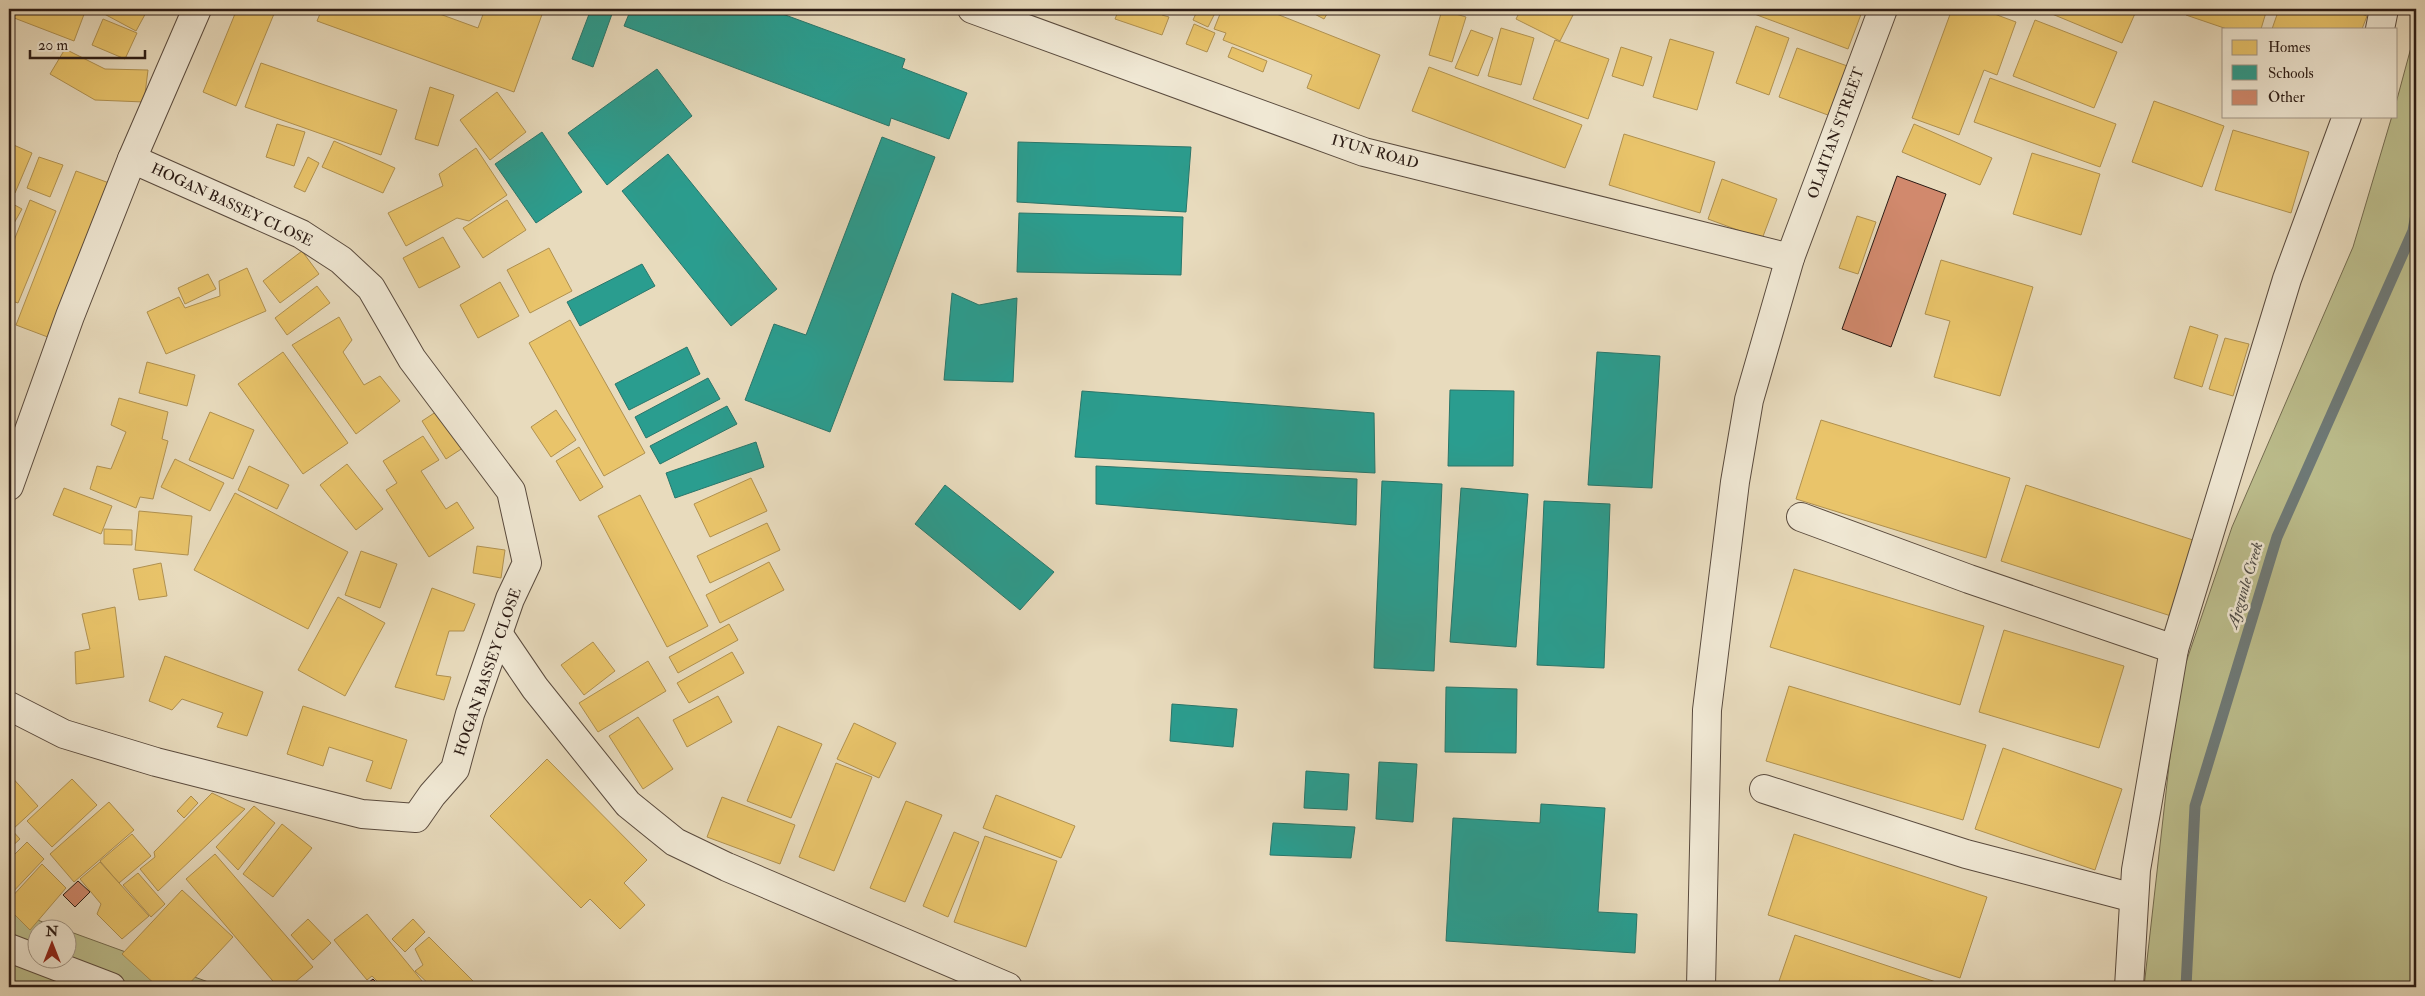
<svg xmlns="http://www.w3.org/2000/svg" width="2425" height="996" font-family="'IM FELL Double Pica',serif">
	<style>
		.green { fill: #bcbe8d; stroke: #746c50 }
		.homes { fill: #e9c46a; stroke: #b09150 }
		.schools { fill: #2a9d8f; stroke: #2a766a }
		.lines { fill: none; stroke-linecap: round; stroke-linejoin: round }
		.stream { stroke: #6e7a78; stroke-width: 11 }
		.building { fill: #d1896d; stroke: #2b1b14 }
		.minor-casing { stroke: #5a4b3e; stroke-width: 30 }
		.minor { stroke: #f0e8d4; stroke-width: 28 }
		.labels { text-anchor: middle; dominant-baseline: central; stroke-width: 5; stroke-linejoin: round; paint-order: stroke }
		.street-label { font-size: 15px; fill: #2b1b14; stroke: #f0e8d4 }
		.water-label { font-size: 16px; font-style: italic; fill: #4d4a46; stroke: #f0e8d4 }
	</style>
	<rect width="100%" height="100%" fill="#e8dbbd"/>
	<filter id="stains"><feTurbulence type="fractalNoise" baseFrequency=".004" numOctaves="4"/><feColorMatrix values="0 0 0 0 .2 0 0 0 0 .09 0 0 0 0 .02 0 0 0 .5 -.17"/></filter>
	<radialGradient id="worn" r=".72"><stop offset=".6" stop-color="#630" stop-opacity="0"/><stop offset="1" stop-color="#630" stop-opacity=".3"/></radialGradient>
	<g class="green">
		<polygon points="2416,29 2416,987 2144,987 2178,686 2232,527 2353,247 2392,116 2396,116 2396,103"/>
		<polygon points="9,910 60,928 38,928 38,958 68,958 68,931 222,987 9,987"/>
	</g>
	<g class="homes">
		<polygon points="9,9 86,9 74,41 9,16"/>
		<polygon points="95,9 148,9 136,31"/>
		<polygon points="237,9 276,9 236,106 203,92"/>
		<polygon points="322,9 426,9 478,28 485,9 544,9 514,92 317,21"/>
		<polygon points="1119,9 1164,9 1162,15 1169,17 1162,35 1115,19"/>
		<polygon points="1198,9 1217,9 1208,27 1193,20"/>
		<polygon points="1222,9 1264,9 1380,55 1359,109 1307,88 1312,75 1223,40 1226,33 1214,29"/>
		<polygon points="1305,9 1330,9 1324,19"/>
		<polygon points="1521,9 1576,9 1560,41 1516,19"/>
		<polygon points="1741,9 1863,9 1848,49"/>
		<polygon points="1952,9 1981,9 2016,22 1997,75 1984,70 1959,135 1912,118"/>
		<polygon points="2040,9 2137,9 2122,43"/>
		<polygon points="2188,9 2267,9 2261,29 2227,29 2186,15"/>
		<polygon points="2279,9 2347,9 2367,16 2362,29 2272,29"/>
		<polygon points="1442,10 1466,17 1452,62 1429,55"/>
		<polygon points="103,19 137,33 125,59 92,45"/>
		<polygon points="2035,20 2117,52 2094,108 2013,76"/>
		<polygon points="1194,24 1215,33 1207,52 1186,44"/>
		<polygon points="1756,26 1789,38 1769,95 1736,83"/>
		<polygon points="1501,28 1534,38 1521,85 1488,76"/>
		<polygon points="1471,30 1493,38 1478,76 1455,68"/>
		<polygon points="1670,39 1714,52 1697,110 1653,97"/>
		<polygon points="1555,40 1609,59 1588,119 1533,99"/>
		<polygon points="1232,47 1267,61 1263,72 1228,57"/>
		<polygon points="1621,47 1652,57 1643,86 1612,76"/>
		<polygon points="1797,48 1853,68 1836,118 1779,97"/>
		<polygon points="65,49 105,69 148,70 144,102 95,100 50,74"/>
		<polygon points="261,63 397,110 381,155 245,107"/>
		<polygon points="1429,67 1582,125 1565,168 1412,111"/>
		<polygon points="1990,78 2116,124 2100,167 1974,122"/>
		<polygon points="430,87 454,95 438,146 415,139"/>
		<polygon points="497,92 526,132 490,160 460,120"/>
		<polygon points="2154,101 2224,126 2202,187 2132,162"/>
		<polygon points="277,124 305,132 294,166 266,157"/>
		<polygon points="1914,124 1992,158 1980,185 1902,152"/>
		<polygon points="2233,130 2309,152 2291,213 2215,190"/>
		<polygon points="1624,134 1715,162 1700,213 1609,185"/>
		<polygon points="334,141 395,168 383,193 322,167"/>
		<polygon points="9,143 32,153 15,193 9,190"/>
		<polygon points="476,148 507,195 469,221 457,218 406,246 388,213 443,186 439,174"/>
		<polygon points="2032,153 2100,174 2081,235 2013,214"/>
		<polygon points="39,157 63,165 50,197 27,188"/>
		<polygon points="308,157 319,163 305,192 294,187"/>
		<polygon points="76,171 112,184 53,339 16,325"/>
		<polygon points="1722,179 1777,199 1762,239 1708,219"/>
		<polygon points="30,200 56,211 18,303 9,300 9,253"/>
		<polygon points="507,200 526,230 483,258 463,228"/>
		<polygon points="9,202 22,209 13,225 9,222"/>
		<polygon points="1857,216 1876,222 1858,274 1839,268"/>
		<polygon points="443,237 460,267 419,288 403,258"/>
		<polygon points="549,248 572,291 530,313 507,270"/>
		<polygon points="302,251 319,274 280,303 263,281"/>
		<polygon points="1941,260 2033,287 2000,396 1934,377 1950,321 1925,314"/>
		<polygon points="247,268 266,311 166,354 147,312 179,297 185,308 220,296 219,281"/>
		<polygon points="208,274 216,289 185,304 178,288"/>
		<polygon points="500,282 519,316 478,338 460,305"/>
		<polygon points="317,286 330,303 287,335 275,318"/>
		<polygon points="339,317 352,340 343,352 364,385 380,376 400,401 356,434 292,345"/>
		<polygon points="570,320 645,453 604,476 529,343"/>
		<polygon points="2190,326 2218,335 2202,387 2174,378"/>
		<polygon points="2225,338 2249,344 2233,396 2209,389"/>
		<polygon points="283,352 348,443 303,474 238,384"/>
		<polygon points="147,362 195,375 187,406 139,393"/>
		<polygon points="119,398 168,412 162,439 168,441 153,499 140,497 136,508 90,489 97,466 111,469 126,432 111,425"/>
		<polygon points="445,406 469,444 446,459 422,421"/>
		<polygon points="556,410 576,440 551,457 531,427"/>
		<polygon points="210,412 254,430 233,479 189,460"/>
		<polygon points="1821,420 2010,478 1986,558 1796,499"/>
		<polygon points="423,436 439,460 421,471 446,509 457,502 474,528 429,557 386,490 397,483 383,461"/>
		<polygon points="579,447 603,487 580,501 556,461"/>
		<polygon points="175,459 224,483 210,511 161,487"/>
		<polygon points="347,464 383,509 356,530 320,485"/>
		<polygon points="249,466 289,485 277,509 238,490"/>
		<polygon points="751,478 767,511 710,537 694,504"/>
		<polygon points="2026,485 2196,541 2171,616 2001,561"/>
		<polygon points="64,488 112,506 101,534 53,515"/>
		<polygon points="235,493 348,552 308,629 194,570"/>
		<polygon points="640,495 708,626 667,647 598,516"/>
		<polygon points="139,511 192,516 188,555 135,550"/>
		<polygon points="767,523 780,550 710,583 697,556"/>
		<polygon points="104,529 132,530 132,545 104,544"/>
		<polygon points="477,546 505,550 501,578 473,573"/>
		<polygon points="361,551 397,564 380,608 345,595"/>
		<polygon points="769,562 784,590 720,623 706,595"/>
		<polygon points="161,563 167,596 139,600 133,569"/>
		<polygon points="1794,569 1984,626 1960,705 1770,647"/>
		<polygon points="432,588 475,604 464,631 449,631 436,675 451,677 444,700 395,687"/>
		<polygon points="338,597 385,623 345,696 298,670"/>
		<polygon points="115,607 124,677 76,684 75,652 90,649 82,614"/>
		<polygon points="729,624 738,640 678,673 669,657"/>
		<polygon points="2004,630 2124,666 2099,748 1979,712"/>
		<polygon points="593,642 615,671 584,695 561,665"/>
		<polygon points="732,652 744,673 689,703 677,683"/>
		<polygon points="165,656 263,692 247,736 217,727 223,713 182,699 172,710 149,701"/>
		<polygon points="648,661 666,691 598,732 579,703"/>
		<polygon points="1789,686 1986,745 1963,820 1766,761"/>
		<polygon points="718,696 732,722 687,747 673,720"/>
		<polygon points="303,706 407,740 391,789 366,781 373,761 329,747 323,766 287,754"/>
		<polygon points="638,717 673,769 643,789 609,736"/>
		<polygon points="854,723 896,743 879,778 837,759"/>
		<polygon points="778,726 822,744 791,818 747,801"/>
		<polygon points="2003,748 2122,789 2095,870 1975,829"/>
		<polygon points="547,759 647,860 624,883 645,905 620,929 590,899 581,908 490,816"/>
		<polygon points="836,763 872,777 834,871 799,857"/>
		<polygon points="9,774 38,806 13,829 9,824"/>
		<polygon points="72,779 97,805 52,847 27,821"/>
		<polygon points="212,793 245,809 158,891 140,869 155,857 154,852"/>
		<polygon points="996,795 1075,826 1061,858 983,828"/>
		<polygon points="191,796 198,803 184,818 177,811"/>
		<polygon points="722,797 795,825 780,864 707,837"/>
		<polygon points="906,801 942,815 905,902 870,888"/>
		<polygon points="109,802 134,830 74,882 50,854"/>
		<polygon points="254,806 275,823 238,870 216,847"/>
		<polygon points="282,824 312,848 273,897 243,874"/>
		<polygon points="9,827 20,839 9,849"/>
		<polygon points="954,832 979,842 948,917 923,906"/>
		<polygon points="132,834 151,856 119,883 100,861"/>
		<polygon points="1794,834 1987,897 1960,978 1768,915"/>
		<polygon points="985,836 1057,861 1026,947 954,922"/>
		<polygon points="27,842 44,859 9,896 9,860"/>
		<polygon points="215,854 313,967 289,987 278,987 186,879"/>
		<polygon points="100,862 149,916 122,939 97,914 101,904 80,879"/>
		<polygon points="42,864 66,888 30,930 9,909 9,900"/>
		<polygon points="138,873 165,904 151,917 123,885"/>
		<polygon points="182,890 233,937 186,987 158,987 122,954"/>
		<polygon points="367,914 427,987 383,987 372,976 367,980 334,940"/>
		<polygon points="308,919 331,943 313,960 291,935"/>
		<polygon points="413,919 425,932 405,952 392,939"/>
		<polygon points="1795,935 1951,987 1777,987"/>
		<polygon points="429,937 479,987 432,987 415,971 423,965 415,949"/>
	</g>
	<g class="schools">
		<polygon points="591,9 612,14 593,67 572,59"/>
		<polygon points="631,9 769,9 905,59 902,68 967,93 949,139 891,118 889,126 624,26"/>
		<polygon points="657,69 692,116 607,185 568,133"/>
		<polygon points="542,132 582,192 536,223 495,164"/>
		<polygon points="882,137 935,157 830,432 745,400 774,324 806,335"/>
		<polygon points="1018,142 1191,147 1186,212 1017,202"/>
		<polygon points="668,154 777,289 731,326 622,191"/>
		<polygon points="1019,213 1183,217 1181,275 1017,272"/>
		<polygon points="642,264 655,286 580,326 567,302"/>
		<polygon points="952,293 979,305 1017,298 1013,382 944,380"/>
		<polygon points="687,347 700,374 629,410 615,384"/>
		<polygon points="1597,352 1660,356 1652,488 1588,485"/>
		<polygon points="708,378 720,399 646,438 635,417"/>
		<polygon points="1450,390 1514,391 1513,466 1448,466"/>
		<polygon points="1082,391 1374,413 1375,473 1075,457"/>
		<polygon points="727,406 737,424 660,464 650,446"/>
		<polygon points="756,442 764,467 675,498 666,473"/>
		<polygon points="1096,466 1357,479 1356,525 1096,504"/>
		<polygon points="1382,481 1442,484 1434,671 1374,668"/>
		<polygon points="945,485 1054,572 1020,610 915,524"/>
		<polygon points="1461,488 1528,494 1516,647 1450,642"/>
		<polygon points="1544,501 1610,504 1604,668 1537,665"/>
		<polygon points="1446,687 1517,689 1516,753 1445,752"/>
		<polygon points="1172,704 1237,709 1233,747 1170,741"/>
		<polygon points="1379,762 1417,764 1413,822 1376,819"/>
		<polygon points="1306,771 1349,774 1347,810 1304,808"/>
		<polygon points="1541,804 1605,808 1598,912 1637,914 1635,953 1446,941 1453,818 1540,823"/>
		<polygon points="1273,823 1355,827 1351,858 1270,855"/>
	</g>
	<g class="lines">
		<polyline class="stream" points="2186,987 2195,806 2277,537 2413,231 2416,214"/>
	</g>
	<g class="building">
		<polygon points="1897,176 1946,194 1891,347 1842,329"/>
		<polygon points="78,881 90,892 75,907 63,895"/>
		<polygon points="373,979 381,987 363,987"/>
	</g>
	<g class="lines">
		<defs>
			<g id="minor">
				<polyline points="972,9 1364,152 1790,258"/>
				<polyline points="2380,29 2384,9"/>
				<polyline points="9,486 70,316 132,159 197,9"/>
				<polyline points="1801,517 1969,579 2174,649"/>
				<polyline points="499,635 535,688 628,804 675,842 727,867 1008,987"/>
				<polyline points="9,706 64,734 156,762 362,814 416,818 432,795 455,769 470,714 510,599 527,563 511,491 412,359 371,288 341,260 301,234 132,159"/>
				<polyline points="1764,789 1966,854 2134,898"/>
				<polyline points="9,948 111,987"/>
				<polyline points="1701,987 1707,710 1735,482 1749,400 1790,258 1883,9"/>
				<polyline points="2129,987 2136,870 2174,649 2287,279 2347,116"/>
			</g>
		</defs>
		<use href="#minor" class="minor-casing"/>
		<use href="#minor" class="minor"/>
	</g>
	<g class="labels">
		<g class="street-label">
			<text transform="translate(1836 133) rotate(-70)">OLAITAN STREET</text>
			<text transform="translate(1375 152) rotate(16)">IYUN ROAD</text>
			<text transform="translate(232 205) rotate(25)">HOGAN BASSEY CLOSE</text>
			<text transform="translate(488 672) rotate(-71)">HOGAN BASSEY CLOSE</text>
		</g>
		<g class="water-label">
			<text transform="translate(2245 585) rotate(-73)">Ajegunle Creek</text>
		</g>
	</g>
	<rect width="2425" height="996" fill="none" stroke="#e8dbbd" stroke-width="30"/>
	<rect x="10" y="10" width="2405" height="976" fill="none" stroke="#2b1b14" stroke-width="2.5"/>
	<rect x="15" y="15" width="2395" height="966" fill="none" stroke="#2b1b14"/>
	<rect x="2222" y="28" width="175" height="90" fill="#f0e8d4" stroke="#a19687"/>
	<rect x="2232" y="40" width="25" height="15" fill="#e9c46a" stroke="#a19687"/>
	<text x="2268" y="52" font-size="15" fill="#2b1b14">Homes</text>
	<rect x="2232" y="65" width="25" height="15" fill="#2a9d8f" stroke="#a19687"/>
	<text x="2268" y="78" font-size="15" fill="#2b1b14">Schools</text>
	<rect x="2232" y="90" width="25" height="15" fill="#d1896d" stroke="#a19687"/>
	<text x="2268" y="102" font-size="15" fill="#2b1b14">Other</text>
	<g transform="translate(52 944)"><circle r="24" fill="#f0e8d4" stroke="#a19687"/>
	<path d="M0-4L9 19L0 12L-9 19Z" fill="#8f2418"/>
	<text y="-8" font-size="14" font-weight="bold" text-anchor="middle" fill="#2b1b14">N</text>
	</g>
	<path d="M30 50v8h115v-8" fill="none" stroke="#2b1b14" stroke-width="2.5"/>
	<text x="38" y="50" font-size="15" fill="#2b1b14" stroke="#f0e8d4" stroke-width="4" paint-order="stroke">20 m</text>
	<rect width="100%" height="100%" filter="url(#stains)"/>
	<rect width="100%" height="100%" fill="url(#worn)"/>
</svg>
